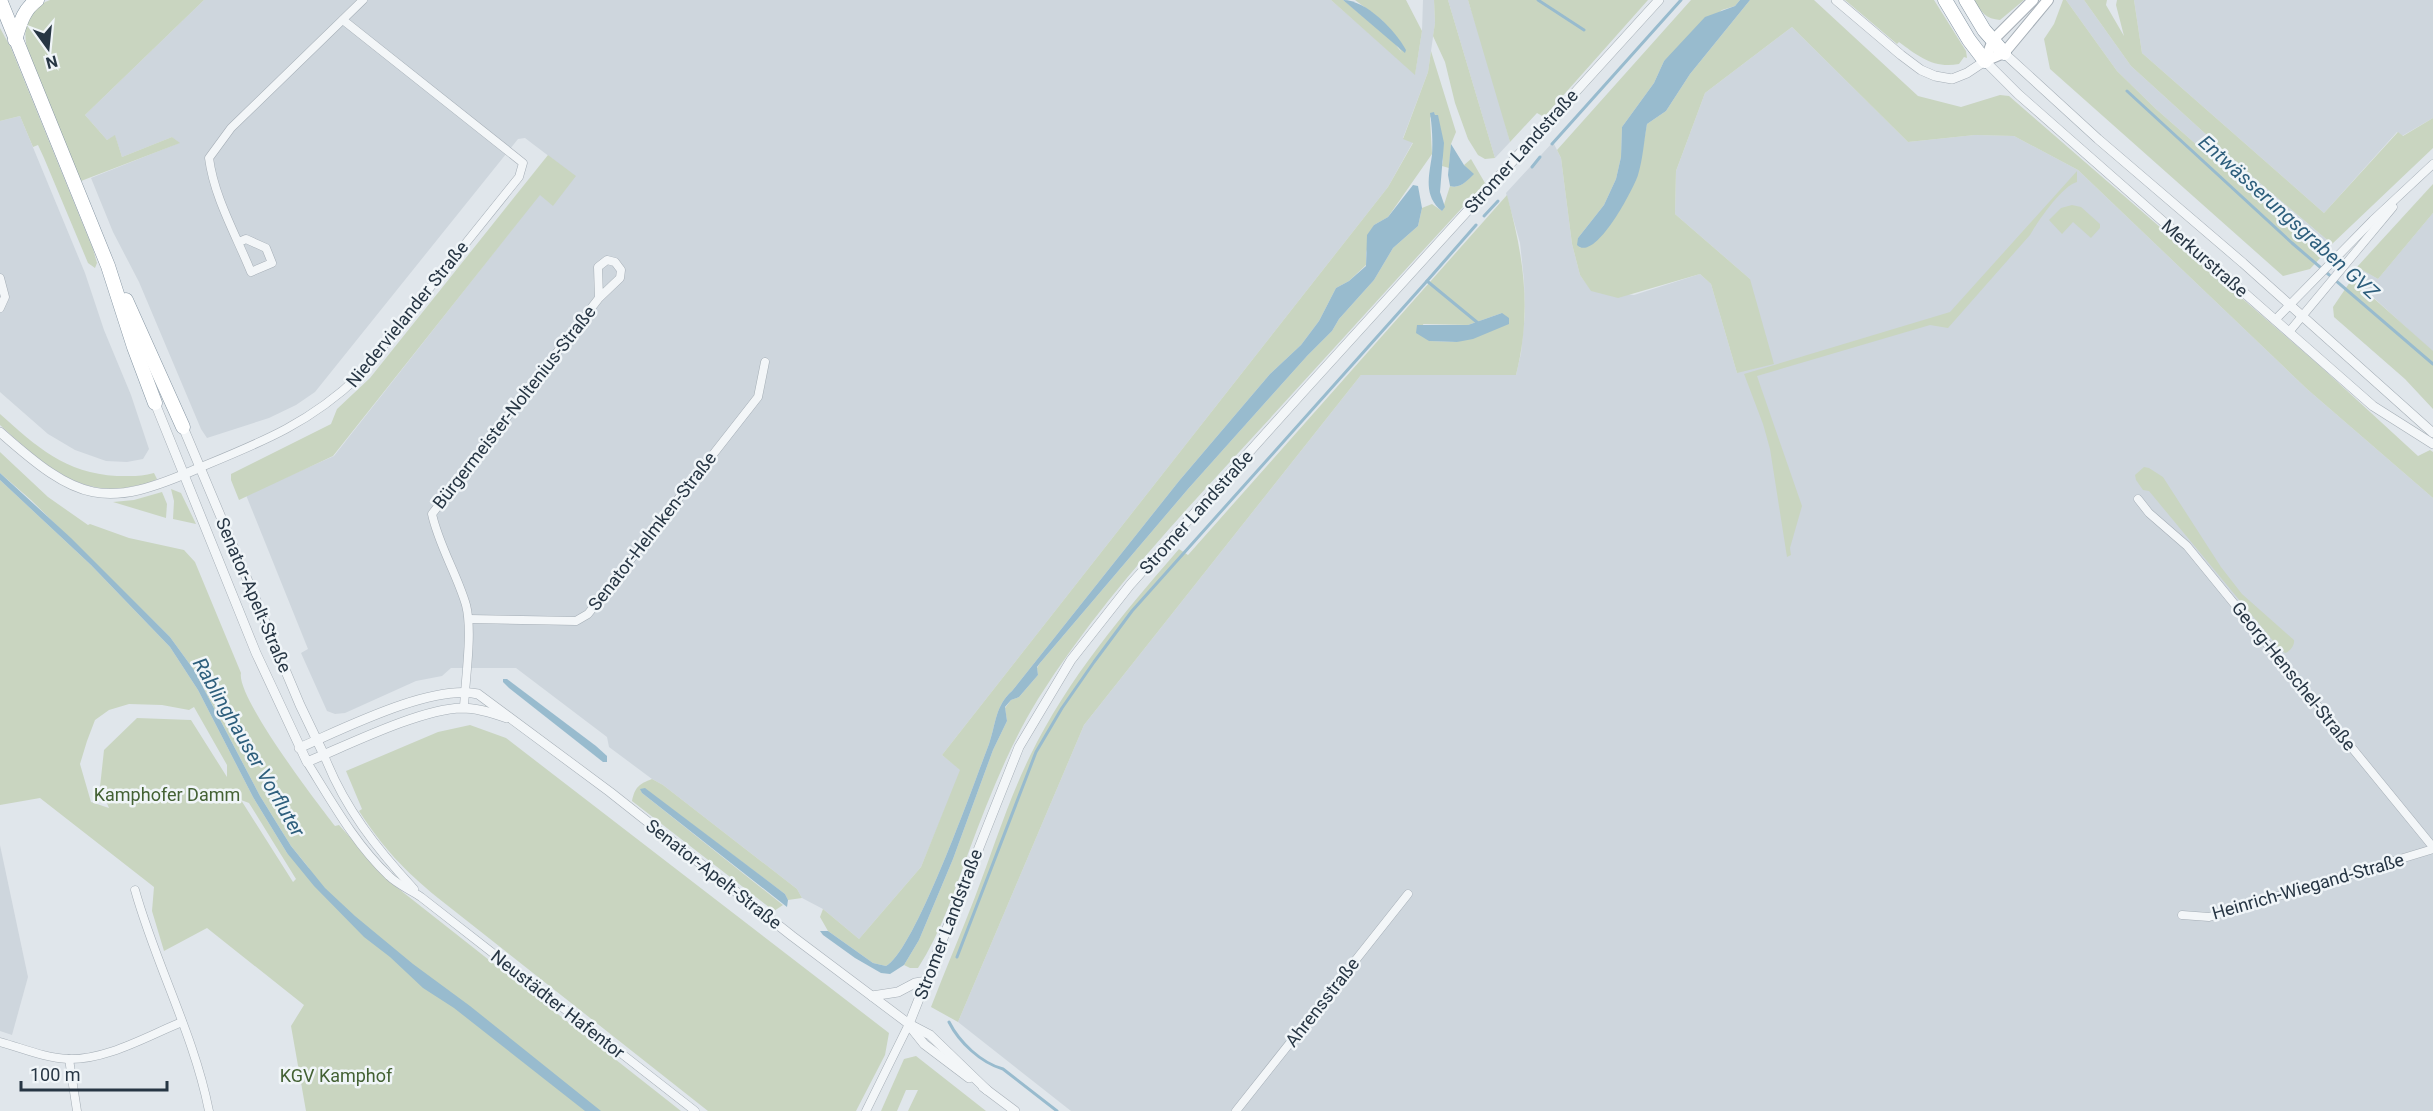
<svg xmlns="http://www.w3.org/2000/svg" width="2433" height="1111" font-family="Roboto,sans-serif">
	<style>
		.built { fill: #ced6dd }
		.green { fill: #c9d5c0; fill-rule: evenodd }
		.water { fill: #98bbce }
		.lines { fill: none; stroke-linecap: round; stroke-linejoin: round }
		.stream { stroke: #98bbce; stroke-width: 3 }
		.minor-casing { stroke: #a5aeb6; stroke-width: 9 }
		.tertiary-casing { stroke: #a5aeb6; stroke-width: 10 }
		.secondary-casing { stroke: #a5aeb6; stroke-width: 12 }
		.motorway-casing { stroke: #8696a3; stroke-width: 15 }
		.minor { stroke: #f3f6f8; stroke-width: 8 }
		.tertiary { stroke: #f3f6f8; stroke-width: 9 }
		.secondary { stroke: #fff; stroke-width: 10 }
		.motorway { stroke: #fff; stroke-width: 14 }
		.labels { text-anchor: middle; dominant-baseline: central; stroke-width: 5; stroke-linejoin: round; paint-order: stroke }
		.street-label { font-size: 18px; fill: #273644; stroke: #f0f5f8 }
		.park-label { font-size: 18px; fill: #436133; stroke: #f0f5f8 }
		.water-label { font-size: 20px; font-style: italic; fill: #2d5e7c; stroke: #f0f5f8 }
	</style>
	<rect width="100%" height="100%" fill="#e0e6eb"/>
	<g class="built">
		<polygon points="204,0 1331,0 1415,74 1422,31 1423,0 1434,0 1435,23 1428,72 1403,138 1413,142 1388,187 942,755 961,770 921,867 859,939 823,909 802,898 797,889 663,785 652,779 609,747 607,737 516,668 451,668 442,676 416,681 345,713 335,714 327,711 301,653 308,649 246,495 334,456 540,194 553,205 575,176 525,138 518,139 315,392 296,405 269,418 207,438 201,429 139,282 113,232 91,178 179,143 172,137 122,157 115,136 107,140 85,115"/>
		<polygon points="1448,0 1468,0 1492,76 1510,142 1495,158"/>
		<polygon points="2066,0 2084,0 2131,66 2254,178 2332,244 2324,254 2316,250 2156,109 2117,71"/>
		<polygon points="2134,0 2433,0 2433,118 2402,136 2397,132 2324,213 2142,53"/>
		<polygon points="1792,27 1908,142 1975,135 2014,136 2078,170 2307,389 2433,498 2433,1111 1071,1111 958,1022 1084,725 1361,375 1516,375 1521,353 1525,314 1524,280 1520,243 1506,193 1553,142 1561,158 1572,244 1580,275 1591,290 1634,295 1700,274 1711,284 1737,373 1750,279 1675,214 1676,171 1705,93"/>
		<polygon points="20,116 85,273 104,330 131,395 149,449 143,459 127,462 106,461 75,450 48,434 0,392 0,121"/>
		<polygon points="2433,213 2433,352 2349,275 2357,267 2378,279"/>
		<polygon points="0,845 28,977 12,1035 0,1031"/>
	</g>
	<g class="green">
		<path d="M50,0H204L85,115L107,140L115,135L122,157L172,137L180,143L81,181L28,54C23,29 23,10 50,0Z"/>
		<polygon points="1331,0 1343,0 1393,41 1402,53 1383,21 1355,0 1406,0 1422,31 1415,75"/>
		<polygon points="1434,0 1448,0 1495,158 1485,159 1478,155 1468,139 1455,103 1445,62 1433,36 1435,23"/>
		<polygon points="1468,0 1648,0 1544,117 1537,113 1510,142"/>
		<polygon points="1691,0 1740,0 1735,6 1722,10 1664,61 1654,83 1622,127 1621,157 1616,179 1604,205 1578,238 1580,248 1643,146 1647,124 1666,111 1690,74 1750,0 1814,0 1918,96 1961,107 2000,95 2009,96 2320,366 2418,456 2430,450 2433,452 2433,498 2307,389 2078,170 2014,136 1975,135 1908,142 1792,27 1705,93 1676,171 1675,214 1750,279 1774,364 1737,373 1711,284 1700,274 1618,298 1591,291 1580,275 1572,244 1561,158 1557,150"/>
		<path d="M1845,0H1934L1966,51L1967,58L1964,57L1959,64C1934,69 1918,56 1899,42L1897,44Z"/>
		<path d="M1974,0H2024L2000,20C1986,19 1981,12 1974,0Z"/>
		<polygon points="2063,0 2066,0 2117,71 2156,109 2316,250 2324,254 2310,269 2283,276 2050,69 2044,39 2054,24"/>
		<polygon points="2084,0 2107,0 2106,5 2124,36 2116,5 2117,0 2134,0 2142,53 2324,213 2398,132 2403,136 2433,118 2433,148 2332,244 2254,178 2131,66"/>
		<polygon points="0,28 11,48 93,249 97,263 95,268 88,263 44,158 38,145 33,147 20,116 0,121"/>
		<path d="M1431,51L1456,132L1451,144L1449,168L1442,166L1443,161L1434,112L1430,118L1432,154L1388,217L1374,225L1366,253V265L1349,281L1336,288L1319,321L1301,345L1270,374L1179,481L1012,691C995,706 996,724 989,744C974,783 915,951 886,966L873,963L828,931L820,917L823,909L859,939L921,867L960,770L942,755L1388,187L1413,143L1403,139L1428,72Z"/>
		<polygon points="548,155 576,176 553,206 540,195 333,456 239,500 231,480 231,474 331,424 337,409 370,378"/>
		<path d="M1471,159L1485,183C1410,264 1337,345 1263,426C1183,513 1101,599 1038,699C1009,746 988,800 969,851C954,891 941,933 918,968H910L904,965L919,940L953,859L993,750L1007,721L1005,708L1011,700L1019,697L1038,675L1037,668L1040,663L1188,489L1307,356L1332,331L1339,319L1374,280L1393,248L1418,226L1422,208L1432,204L1442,211L1450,186C1460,189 1467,181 1473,174L1464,165Z"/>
		<path d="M2077,171V182C2062,186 2038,221 2030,235L1948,328L1930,325L1757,376L1802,506L1790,548L1791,555L1787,557L1770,449L1763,424L1744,374L1950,312Z"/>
		<polygon points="2433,184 2433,213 2378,279 2357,267"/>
		<path d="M1507,195C1524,258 1532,311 1516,375H1361L1084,725L958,1022L931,1007C945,970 961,934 975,897C993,850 1008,801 1030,756C1068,678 1123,614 1179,549L1188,555ZM1502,313L1457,342L1429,341L1423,324L1468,325Z"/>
		<polygon points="2072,205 2081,207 2100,224 2100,228 2091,238 2073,222 2062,234 2049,220 2061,208"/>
		<polygon points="2352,279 2433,351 2433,409 2405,379 2334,317 2333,307"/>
		<path d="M0,414C37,447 65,473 117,476C130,476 141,477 154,473L157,479C150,483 142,485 134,486C79,500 38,459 0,425Z"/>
		<path d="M0,452L48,497L88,525L90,524L129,538L184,550L195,562L241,673C236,697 317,803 335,826L339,825L390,882L681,1111H306L291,1026L304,1005L207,928L164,951L152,911L154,887L40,798L0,805V480L91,565L170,647L198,690L253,797L287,853L309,868L291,846L260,796L194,670L170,637L31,500L0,473ZM129,704L162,705L189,710L194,707L227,765V777L191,720L137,718L104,750L100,787L109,808L91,802L80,764L87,741L95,720L109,710ZM241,800L249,803L296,879L293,882Z"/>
		<path d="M2144,467L2149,468L2163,477L2221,567L2242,594L2294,640C2295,645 2290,652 2285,653L2279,648L2149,491L2143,490L2136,480L2135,475Z"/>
		<polygon points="171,489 181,493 196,524 173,519 174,501"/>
		<polygon points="162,492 167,504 166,518 113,502 134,500"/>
		<path d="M470,725L506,738L889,1033L885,1055L856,1111H708L438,898C403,869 384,849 359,811L362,809L346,771L438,732Z"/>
		<path d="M652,779L663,785L797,889L802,898L788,900L785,894L645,789H641L642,793L783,905L774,911L632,801C635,787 639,784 652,779Z"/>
		<polygon points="916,1056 986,1111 908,1111 918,1090 906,1090 897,1111 881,1111 904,1059"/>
	</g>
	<g class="water">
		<path d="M1343,0C1366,0 1395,30 1406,50L1405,53Z"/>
		<path d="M1740,0H1750L1690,74L1666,111L1647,124C1644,140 1643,159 1638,175C1633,190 1595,263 1577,245L1578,238L1604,205L1616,179L1621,157L1622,127L1654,83L1664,61L1705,17L1735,6Z"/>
		<path d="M1434,112L1435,115H1438L1444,143L1440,192L1445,207L1442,211C1423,196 1429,176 1432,155C1433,142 1432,125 1430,113Z"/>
		<path d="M1451,144L1464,165L1474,174C1467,181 1460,189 1450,186L1448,175Z"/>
		<path d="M1413,185L1418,186L1422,208L1418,226L1393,248L1374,280L1339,319L1332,331L1307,356L1188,489L1040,663L1037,667L1038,675L1019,697L1011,700L1005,707L1007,721L993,750L953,859L919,940L904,965L890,974L881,973L855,958L823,935L820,931H828L873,963L886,966C915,951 974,783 989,744C996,724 995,706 1012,691L1179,481L1270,374L1301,345L1319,321L1336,288L1349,281L1366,266L1367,235L1374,225L1388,217Z"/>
		<polygon points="1502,313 1509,318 1509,324 1473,339 1457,342 1429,341 1416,333 1417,325 1468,325"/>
		<polygon points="0,473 71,538 170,637 194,670 260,796 291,846 325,888 355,916 413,964 470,1006 601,1111 585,1111 454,1008 423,988 390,957 364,937 314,886 287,853 253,797 198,690 170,647 91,565 0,480"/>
		<polygon points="503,679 507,679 596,746 607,756 607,762 603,762 509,688 503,682"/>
		<polygon points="645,788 785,894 788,900 787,907 642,793 640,789"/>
	</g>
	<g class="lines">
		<g class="stream">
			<polyline points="1538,0 1584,30"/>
			<polyline points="2127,91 2292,243 2433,364"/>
			<polyline points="1552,144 1681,0"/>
			<polyline points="1532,167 1540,157"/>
			<polyline points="1484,216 1498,201"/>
			<polyline points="1427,281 1476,225"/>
			<polyline points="957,957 1036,752 1062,708 1094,662 1132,611 1427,281 1478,323"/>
			<path d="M949,1022C959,1042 981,1063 1003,1069L1057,1111"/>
		</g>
		<defs>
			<g id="minor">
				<path d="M239,242L246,239L266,248L272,263L251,272C236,235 214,197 209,158L231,128L363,0"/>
				<polyline points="0,278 5,297 0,308"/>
				<polyline points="2275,320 2373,220 2433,164"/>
				<polyline points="2289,332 2393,207"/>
				<path d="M201,467C262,442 310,423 359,376L519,177L523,163L513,155L343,20"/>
				<polyline points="2138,499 2149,513 2187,546 2433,847"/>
				<polyline points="469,619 576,621 588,614 758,397 765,362"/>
				<path d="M464,708C465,680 473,632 466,605C457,574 439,546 432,514L599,298L620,278L621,270L615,262L607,260L598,267L599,298"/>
				<path d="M324,755C344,807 376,848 414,889"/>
				<path d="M307,762C332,802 355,844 389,876C398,885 411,890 421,897L695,1111"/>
				<path d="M135,890C156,965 194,1035 209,1111"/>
				<polyline points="2182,915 2209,917 2433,849"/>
				<path d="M0,1042C22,1048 45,1058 68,1059C107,1060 147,1036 182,1022"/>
				<polyline points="69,1059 77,1111"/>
				<polyline points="866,1111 909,1024"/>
				<polyline points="1236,1111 1408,894"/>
			</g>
			<g id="tertiary">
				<polyline points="1836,0 1901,55 1921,70 1935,76 1952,79 1967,73 1985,61 2018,94 2373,406 2433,444"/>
				<polyline points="2004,53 2098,139 2243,263 2433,433"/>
				<path d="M155,403L256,653L307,762C348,745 420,709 462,708C477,708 493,713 507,718"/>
				<polyline points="183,427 300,705 324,755"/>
				<path d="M0,432C78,501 103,511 201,467"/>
				<path d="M299,748C343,729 431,684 478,694L610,792L792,936L909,1024L930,1035L987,1090"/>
				<polyline points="872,996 898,992 915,983 927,981"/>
				<polyline points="909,1024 1019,747 1071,660 1130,585 1303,392 1659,0"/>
				<polyline points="912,1029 924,1044 969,1078"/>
				<polyline points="983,1087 1015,1111"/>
			</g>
			<g id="secondary">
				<polyline points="1985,61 2004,53 2048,0"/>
				<polyline points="1985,61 1993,40 2033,0"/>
			</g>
			<g id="motorway">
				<polyline points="0,0 108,266 134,347 155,403"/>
				<polyline points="1945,0 1969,40 1985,61"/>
				<polyline points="1966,0 1984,30 2004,53"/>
				<path d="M15,40C20,24 23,10 37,0"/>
				<polyline points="126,300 183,427"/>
			</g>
		</defs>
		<use href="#minor" class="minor-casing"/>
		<use href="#tertiary" class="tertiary-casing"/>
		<use href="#secondary" class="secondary-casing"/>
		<use href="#motorway" class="motorway-casing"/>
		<use href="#minor" class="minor"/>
		<use href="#tertiary" class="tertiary"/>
		<use href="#secondary" class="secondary"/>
		<use href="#motorway" class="motorway"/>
	</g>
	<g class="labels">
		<g class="street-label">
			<text transform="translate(1521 151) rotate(-48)">Stromer Landstraße</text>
			<text transform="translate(2205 258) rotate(41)">Merkurstraße</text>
			<text transform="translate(407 314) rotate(-51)">Niedervielander Straße</text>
			<text transform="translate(514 407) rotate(-52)">Bürgermeister-Noltenius-Straße</text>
			<text transform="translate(1196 512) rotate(-48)">Stromer Landstraße</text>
			<text transform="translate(652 531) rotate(-52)">Senator-Helmken-Straße</text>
			<text transform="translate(254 595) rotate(67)">Senator-Apelt-Straße</text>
			<text transform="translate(2294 676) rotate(51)">Georg-Henschel-Straße</text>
			<text transform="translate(714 874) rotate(38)">Senator-Apelt-Straße</text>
			<text transform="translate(2308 886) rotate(-16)">Heinrich-Wiegand-Straße</text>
			<text transform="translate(948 924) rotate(-69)">Stromer Landstraße</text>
			<text transform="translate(1322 1002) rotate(-52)">Ahrensstraße</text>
			<text transform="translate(558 1004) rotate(38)">Neustädter Hafentor</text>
		</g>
		<g class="park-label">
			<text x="167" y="794">Kamphofer Damm</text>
			<text x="336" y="1075">KGV Kamphof</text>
		</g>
		<g class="water-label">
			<text transform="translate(2289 217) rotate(42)">Entwässerungsgraben GVZ</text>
			<text transform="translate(249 747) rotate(60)">Rablinghauser Vorfluter</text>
		</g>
	</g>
	<g transform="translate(48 48) rotate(165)" stroke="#f0f5f8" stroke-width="4.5" paint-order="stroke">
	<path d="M0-4.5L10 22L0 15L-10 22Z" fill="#273644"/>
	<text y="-9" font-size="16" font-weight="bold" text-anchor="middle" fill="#273644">N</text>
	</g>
	<path d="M21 1081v9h146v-9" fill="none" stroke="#273644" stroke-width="3"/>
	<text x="30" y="1081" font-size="18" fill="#273644" stroke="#f0f5f8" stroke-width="4.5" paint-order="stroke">100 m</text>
</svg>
